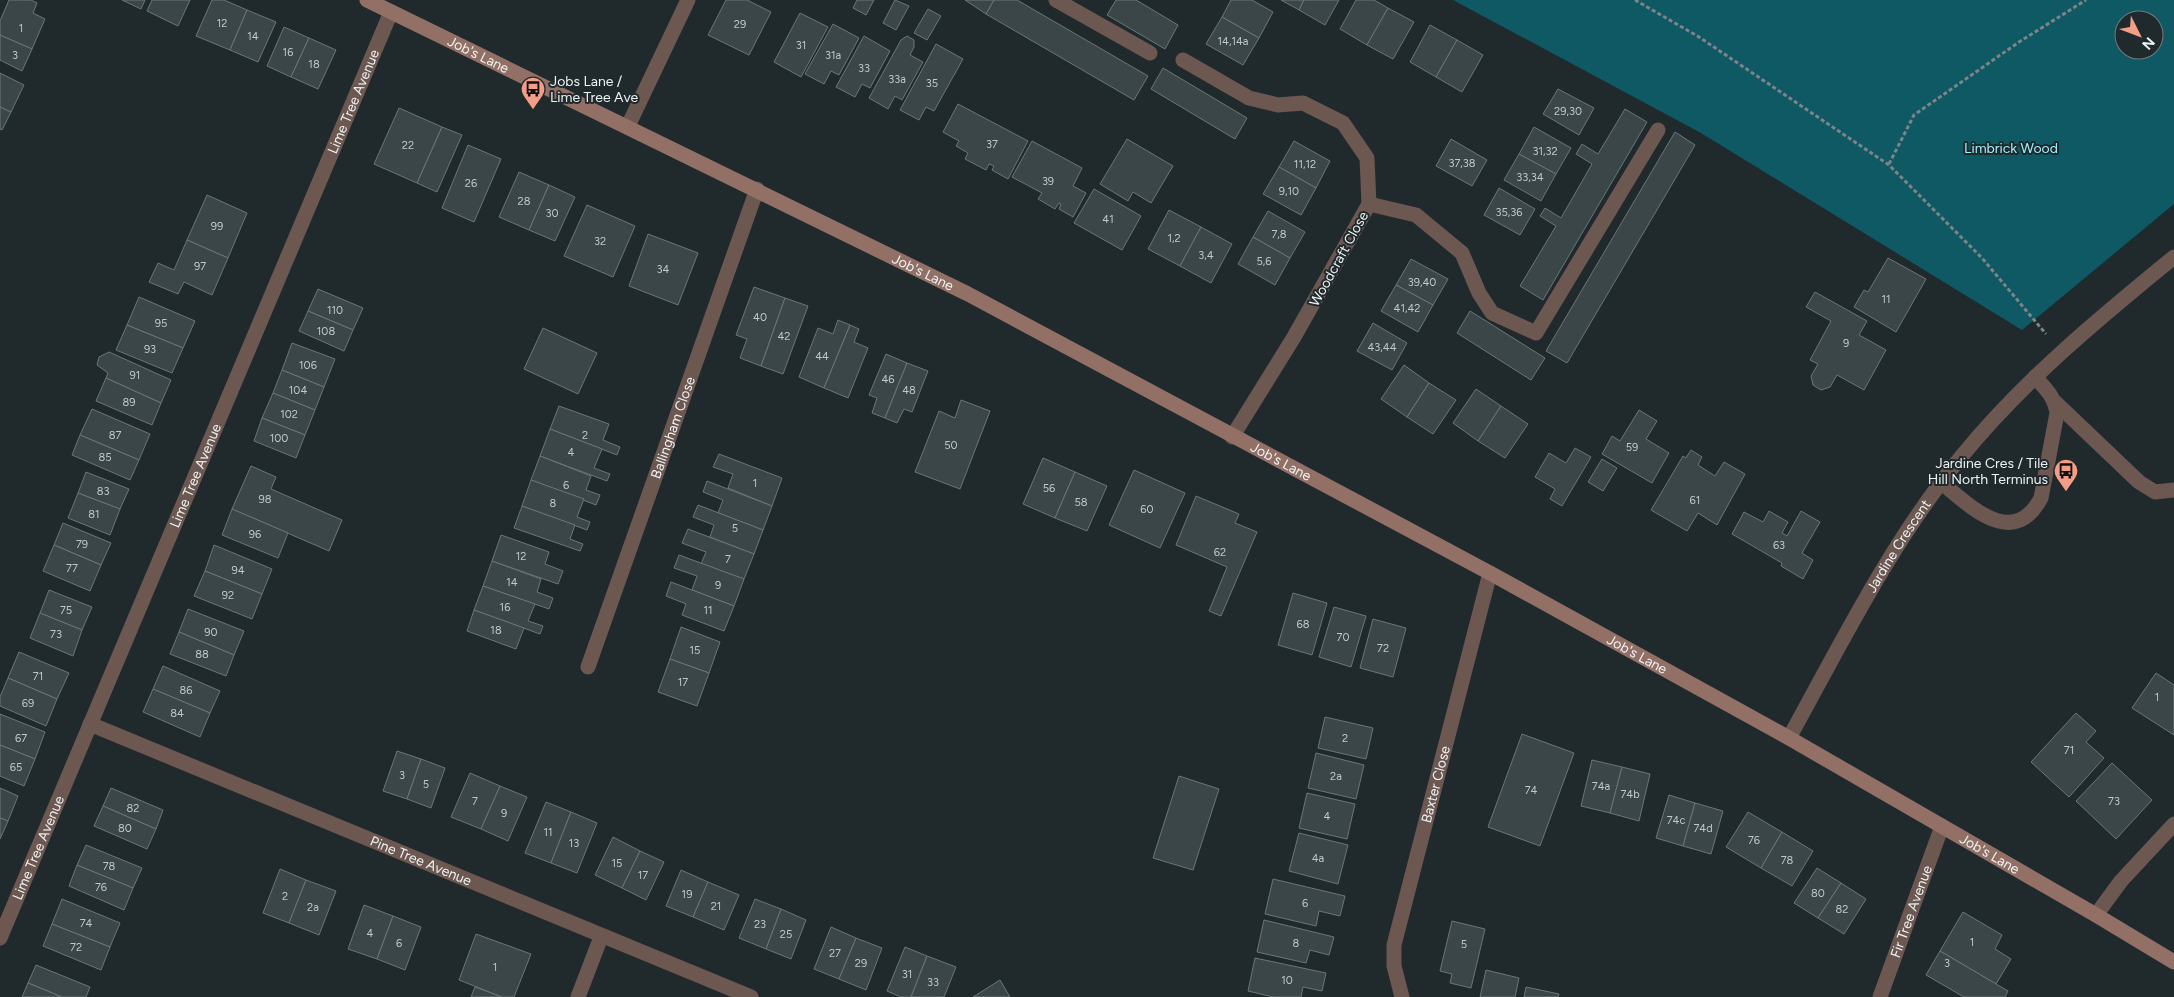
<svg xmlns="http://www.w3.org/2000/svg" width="2174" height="997" font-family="Figtree,sans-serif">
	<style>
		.forest { fill: #0e5964; fill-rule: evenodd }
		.building { fill: #3b4648; stroke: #6a7678 }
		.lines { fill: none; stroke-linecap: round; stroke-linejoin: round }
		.path { stroke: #7d8587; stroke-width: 3; stroke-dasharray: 4 2.5; stroke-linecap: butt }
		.lane { stroke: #6d5751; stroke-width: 15 }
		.street { stroke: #6d5751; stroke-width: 15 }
		.secondary { stroke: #937066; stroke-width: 15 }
		.labels { text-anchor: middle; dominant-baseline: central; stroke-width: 4; stroke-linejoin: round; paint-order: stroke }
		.number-label { font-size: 11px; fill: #c0c8c9 }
		.street-label { font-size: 14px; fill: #ecf3f4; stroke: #202a2c }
		.poi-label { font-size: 14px; fill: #ecf3f4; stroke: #202a2c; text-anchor: start }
		.park-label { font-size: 14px; fill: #a1f1ff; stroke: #202a2c }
	</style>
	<rect width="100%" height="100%" fill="#202a2c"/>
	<path class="forest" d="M1453,0H2174V204L2022,330L1701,133ZM2124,20H2154V50H2124Z"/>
	<g class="building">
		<polygon points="9,0 31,0 37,3 33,13 45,19 32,49 0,35 0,21"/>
		<polygon points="122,0 145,0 141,9"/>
		<polygon points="152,0 190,0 178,26 147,11"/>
		<polygon points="212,0 224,0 247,10 230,50 196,36"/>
		<polygon points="726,0 747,0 771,12 749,55 708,35"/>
		<polygon points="857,0 874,0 866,15 853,8"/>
		<polygon points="895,0 909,6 896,30 883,23"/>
		<polygon points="965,0 994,0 986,14"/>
		<polygon points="994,0 1017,0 1148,76 1134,100 986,14"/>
		<polygon points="1116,0 1136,0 1178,25 1165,49 1107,15"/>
		<polygon points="1231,0 1252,0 1273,12 1259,38 1222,17"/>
		<polygon points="1281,0 1304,0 1299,10"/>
		<polygon points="1304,0 1339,0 1325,25 1299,10"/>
		<polygon points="1356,0 1374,0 1388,8 1367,45 1340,29"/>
		<polygon points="1388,8 1414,22 1393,59 1367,45"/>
		<polygon points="928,9 941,16 927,40 914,33"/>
		<polygon points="247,10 276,22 258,62 230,50"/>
		<polygon points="800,13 828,27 801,77 774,62"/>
		<polygon points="1222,17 1259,38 1243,65 1206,44"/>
		<polygon points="833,24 859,38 839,75 831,71 824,84 805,74"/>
		<polygon points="1430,25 1457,40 1436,77 1410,62"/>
		<polygon points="284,27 309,38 291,77 267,66"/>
		<polygon points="0,35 32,49 22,71 0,60"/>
		<polygon points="864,36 890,51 870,88 862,84 855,97 836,87"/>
		<polygon points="907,36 914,40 914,47 910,55 923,62 902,100 895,96 888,109 869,98 901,40"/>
		<polygon points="309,38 336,50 318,89 291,77"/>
		<polygon points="1457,40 1483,55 1462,92 1436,77"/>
		<polygon points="936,44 963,59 934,111 926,107 919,120 900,110"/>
		<polygon points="1163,68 1247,118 1235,139 1151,89"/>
		<polygon points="0,73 24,85 11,112 0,107"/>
		<polygon points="1558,89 1594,108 1579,135 1543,114"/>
		<polygon points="958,104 1028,141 1008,179 992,170 994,166 989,164 986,170 965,159 968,153 956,146 959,141 943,132"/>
		<polygon points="0,107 11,112 2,130 0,129"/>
		<polygon points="399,108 442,127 417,183 374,164"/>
		<polygon points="1625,109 1647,122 1543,300 1520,286 1556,226 1540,216 1545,208 1561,218 1592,164 1576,154 1582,144 1598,154"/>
		<polygon points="442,127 462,135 437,192 417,183"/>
		<polygon points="1534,127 1571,148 1556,174 1519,154"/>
		<polygon points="1675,132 1695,145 1567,363 1546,351"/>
		<polygon points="1127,139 1173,166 1151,203 1133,192 1128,201 1100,184"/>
		<polygon points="1451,139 1487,160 1472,186 1436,166"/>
		<polygon points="1032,141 1082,168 1073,186 1086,193 1073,217 1059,209 1061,204 1059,203 1055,209 1038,199 1042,193 1012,177"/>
		<polygon points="1294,141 1330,161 1316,188 1279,167"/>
		<polygon points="468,145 501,159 474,222 442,208"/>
		<polygon points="1519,154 1556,174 1541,201 1504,180"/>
		<polygon points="1279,167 1316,188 1301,215 1263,194"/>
		<polygon points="519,172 549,185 529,230 499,217"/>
		<polygon points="549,185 575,197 555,241 529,230"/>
		<polygon points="1499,188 1535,209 1520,235 1484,215"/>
		<polygon points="1094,189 1141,216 1122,250 1074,223"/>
		<polygon points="207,195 247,213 228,258 187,240"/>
		<polygon points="587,205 635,226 613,277 564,256"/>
		<polygon points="1169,210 1201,227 1180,266 1148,249"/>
		<polygon points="1268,211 1305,232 1290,258 1253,237"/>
		<polygon points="1201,227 1232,244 1211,283 1180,266"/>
		<polygon points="648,234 698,253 678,305 629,286"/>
		<polygon points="1253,237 1290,258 1275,285 1238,264"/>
		<polygon points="187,240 228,258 212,295 184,282 178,294 149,282 158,263 174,270"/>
		<polygon points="1888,258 1926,279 1896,332 1854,307 1864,290 1868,292"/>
		<polygon points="1411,259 1448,279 1433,305 1396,285"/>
		<polygon points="1396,285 1433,305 1418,332 1381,311"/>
		<polygon points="754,287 785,298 761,366 740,358 747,339 736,335"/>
		<polygon points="318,289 363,308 353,330 308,311"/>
		<polygon points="1815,292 1867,321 1859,335 1886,350 1864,390 1837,375 1830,387 1821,390 1813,385 1811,376 1818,364 1810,360 1831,321 1806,307"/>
		<polygon points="139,297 195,321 183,348 127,325"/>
		<polygon points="785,298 808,306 783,374 761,366"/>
		<polygon points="308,311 353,330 344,351 299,331"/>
		<polygon points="1470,311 1545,358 1531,380 1457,333"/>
		<polygon points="838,320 850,325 824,388 799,377 818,328 833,334"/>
		<polygon points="1373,323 1407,343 1392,370 1357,351"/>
		<polygon points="127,325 183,348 172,373 116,350"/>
		<polygon points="850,325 859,329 854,342 868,348 848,398 824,388"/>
		<polygon points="543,328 597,353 578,394 524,369"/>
		<polygon points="292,343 335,359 324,387 282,370"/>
		<polygon points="109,352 171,380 161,403 106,378 108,373 97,365 99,357"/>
		<polygon points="886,354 907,363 885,418 872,413 877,398 869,395"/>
		<polygon points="907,363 928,371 912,412 904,409 897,423 885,418"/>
		<polygon points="1404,365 1429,383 1407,417 1381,399"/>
		<polygon points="282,370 324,387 315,410 273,393"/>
		<polygon points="106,378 161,403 152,425 96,401"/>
		<polygon points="1429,383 1456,400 1433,434 1407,417"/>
		<polygon points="1476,389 1501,406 1478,441 1453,423"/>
		<polygon points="273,393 315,410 305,435 262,418"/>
		<polygon points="961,400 990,411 960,489 915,472 939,411 955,418"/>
		<polygon points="559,406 609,424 603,440 620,447 617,455 550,429"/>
		<polygon points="1501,406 1528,424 1505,458 1478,441"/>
		<polygon points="92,409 150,434 139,460 80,435"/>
		<polygon points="1639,410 1657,421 1646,439 1669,453 1652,483 1602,454 1612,436 1620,441"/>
		<polygon points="262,418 305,435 296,458 254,441"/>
		<polygon points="550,429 602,449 594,468 610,474 607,481 540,456"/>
		<polygon points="80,435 139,460 130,480 72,455"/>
		<polygon points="1575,448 1591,457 1562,506 1550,499 1555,489 1535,477 1549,453 1566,463"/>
		<polygon points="1691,450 1702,457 1698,465 1715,476 1724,462 1745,474 1717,525 1698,513 1687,531 1651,510 1683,456 1686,458"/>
		<polygon points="719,454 782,478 772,506 728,488 733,474 713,467"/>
		<polygon points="540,456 591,476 586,490 600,495 596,505 531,480"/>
		<polygon points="1043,458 1075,472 1055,518 1023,504"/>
		<polygon points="1602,459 1617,468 1603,491 1588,482"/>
		<polygon points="251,466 276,477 271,489 342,520 329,551 232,509"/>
		<polygon points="1134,470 1185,493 1160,548 1109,525"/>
		<polygon points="86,472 129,489 120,509 78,493"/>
		<polygon points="1075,472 1107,486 1087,531 1055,518"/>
		<polygon points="531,480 584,499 577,517 590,522 587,530 522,506"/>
		<polygon points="707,481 772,506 763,530 718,513 723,500 703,492"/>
		<polygon points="78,493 120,509 110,535 68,518"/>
		<polygon points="1196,496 1239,514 1235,523 1257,532 1221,616 1209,611 1227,567 1176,545"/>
		<polygon points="698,505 763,530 754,554 710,537 714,525 693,517"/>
		<polygon points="522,506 575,525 570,539 583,544 580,551 514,528"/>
		<polygon points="232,509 288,533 278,558 222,535"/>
		<polygon points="1769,511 1788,522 1782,533 1787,536 1801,511 1820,522 1802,553 1813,560 1803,579 1781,566 1782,563 1732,534 1744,512 1763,522"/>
		<polygon points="63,523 111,543 101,565 54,545"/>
		<polygon points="688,529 754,554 744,579 701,564 706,552 682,543"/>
		<polygon points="501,535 549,552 545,564 563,571 558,584 492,561"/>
		<polygon points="54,545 101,565 90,591 43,571"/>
		<polygon points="214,545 272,569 262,594 205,571"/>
		<polygon points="679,555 744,579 734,606 692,590 697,576 674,568"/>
		<polygon points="492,561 541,579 537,592 553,598 549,609 483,586"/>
		<polygon points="205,571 262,594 252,619 194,596"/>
		<polygon points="671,582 734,606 724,631 682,615 686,604 666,596"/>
		<polygon points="483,586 535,604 528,621 543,626 540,634 474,610"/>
		<polygon points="49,590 92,607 82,630 40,613"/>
		<polygon points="1293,593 1327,603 1312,655 1278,645"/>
		<polygon points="1334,607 1366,616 1351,667 1319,657"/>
		<polygon points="188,609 244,631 234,655 179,632"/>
		<polygon points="474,610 524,628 516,649 467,631"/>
		<polygon points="40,613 82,630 73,656 30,638"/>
		<polygon points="1373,619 1406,628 1393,677 1360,668"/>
		<polygon points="681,627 720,642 709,673 670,659"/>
		<polygon points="179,632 234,655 226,676 170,654"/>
		<polygon points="19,652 69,673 57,699 8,678"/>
		<polygon points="670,659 709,673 697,706 658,692"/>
		<polygon points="163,666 220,691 210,713 153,689"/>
		<polygon points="2156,673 2174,685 2174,735 2132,708"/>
		<polygon points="8,678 57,699 46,726 0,706 0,697"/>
		<polygon points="153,689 210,713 200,737 143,712"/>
		<polygon points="2076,713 2096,731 2086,742 2104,758 2069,797 2031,762"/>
		<polygon points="0,714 45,732 35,759 0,745"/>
		<polygon points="1325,717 1373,728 1366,759 1318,748"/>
		<polygon points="1522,734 1574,753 1540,846 1488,827"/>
		<polygon points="0,745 35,759 24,786 0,776"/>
		<polygon points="397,751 421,759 407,799 383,791"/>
		<polygon points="1316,753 1364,765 1356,799 1308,788"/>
		<polygon points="421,759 445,768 431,808 407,799"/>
		<polygon points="1592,760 1622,767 1610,813 1581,806"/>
		<polygon points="2112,763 2152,800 2116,839 2076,801"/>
		<polygon points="1622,767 1650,774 1639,821 1610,813"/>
		<polygon points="470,773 500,786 481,829 451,817"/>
		<polygon points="1179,776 1219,789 1193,870 1153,858"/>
		<polygon points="500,786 527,797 508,841 481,829"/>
		<polygon points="0,788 18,796 8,821 0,818"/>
		<polygon points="111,788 163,810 156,829 103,806"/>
		<polygon points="1307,793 1355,804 1347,839 1299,828"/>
		<polygon points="1669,795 1695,803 1683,846 1656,838"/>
		<polygon points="546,802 571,812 551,863 525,853"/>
		<polygon points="1695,803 1723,811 1711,854 1683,846"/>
		<polygon points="103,806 156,829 147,849 94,826"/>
		<polygon points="571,812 597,823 577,873 551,863"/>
		<polygon points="1748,812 1782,832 1761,868 1726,847"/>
		<polygon points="0,818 8,821 0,839"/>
		<polygon points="1782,832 1813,851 1792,886 1761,868"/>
		<polygon points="1299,833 1348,845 1338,884 1289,871"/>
		<polygon points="613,837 640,851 622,888 595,875"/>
		<polygon points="86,845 142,868 133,888 77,865"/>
		<polygon points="640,851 664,862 646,900 622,888"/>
		<polygon points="77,865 133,888 124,910 69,886"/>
		<polygon points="1817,868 1841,883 1818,918 1794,903"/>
		<polygon points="280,869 306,880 289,923 263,913"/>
		<polygon points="681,870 708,882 693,917 666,906"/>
		<polygon points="1273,879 1345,896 1340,916 1319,911 1316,926 1265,914"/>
		<polygon points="306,880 336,891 319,935 289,923"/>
		<polygon points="708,882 739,895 724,930 693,917"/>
		<polygon points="1841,883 1866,899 1844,934 1818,918"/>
		<polygon points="62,899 120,923 110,947 52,924"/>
		<polygon points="755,899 781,909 766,949 739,938"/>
		<polygon points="364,905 393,916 377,959 348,949"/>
		<polygon points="781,909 806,920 791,959 766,949"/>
		<polygon points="1963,912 2002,935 1995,949 2011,959 1996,984 1940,951"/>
		<polygon points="393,916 421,927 405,970 377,959"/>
		<polygon points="1264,920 1334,937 1329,955 1310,950 1306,963 1257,952"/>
		<polygon points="1452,921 1485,929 1471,988 1450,983 1452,974 1440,971"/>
		<polygon points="52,924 110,947 101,970 43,946"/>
		<polygon points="831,927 856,938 839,979 814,969"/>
		<polygon points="476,934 531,954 514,997 502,997 459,980"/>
		<polygon points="856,938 882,948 866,990 839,979"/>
		<polygon points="905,947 927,956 911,997 901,997 887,991"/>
		<polygon points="1940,951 2008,991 2005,997 1964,997 1926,975"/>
		<polygon points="927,956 956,967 944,997 911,997"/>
		<polygon points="1255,958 1326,973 1322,991 1303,987 1301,997 1273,997 1248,991"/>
		<polygon points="36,965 90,987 86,997 62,997 28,983"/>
		<polygon points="1486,970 1519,978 1515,997 1480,997"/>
		<polygon points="1000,980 1010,997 973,997"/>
		<polygon points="28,983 62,997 22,997"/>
		<polygon points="475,987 502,997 471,997"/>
		<polygon points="1526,987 1559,994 1558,997 1524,997"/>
	</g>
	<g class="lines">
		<g class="path">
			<polyline points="1635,0 1699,37 1889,165 1982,258 2046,334"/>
			<polyline points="1889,164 1914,115 2019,42 2086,0"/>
		</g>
		<g class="lane">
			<polyline points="1369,204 1416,215 1462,253 1479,293 1492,313 1536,333 1658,130"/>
			<polyline points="2055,402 2139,482 2155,492 2174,490"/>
			<path d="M1942,483C1970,506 2013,550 2041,498L2057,413C2054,396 2046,389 2035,377"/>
		</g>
		<g class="street">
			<polyline points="1056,0 1150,53"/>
			<polyline points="1183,60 1249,98 1278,105 1303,103 1343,123 1367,158 1369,204 1294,337 1232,437"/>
			<polyline points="628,126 688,0"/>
			<path id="s1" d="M588,667L757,189"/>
			<path id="s2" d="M90,724L751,997"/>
			<path id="s3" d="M1789,738C1842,642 1891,542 1961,457C2023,381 2098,319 2174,257"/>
			<polyline points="2096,915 2121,881 2174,824"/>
			<path id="s4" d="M0,938L391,12"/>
			<polyline points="578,997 601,937"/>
			<path id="s5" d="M1402,997L1394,966V945L1490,573"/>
			<path id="s6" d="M1880,997L1942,826"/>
		</g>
		<path class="secondary" id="s7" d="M367,0L968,294L1490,573L1789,738L2096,915L2174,962"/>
	</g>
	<defs>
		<symbol id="bus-pin" viewBox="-11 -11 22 30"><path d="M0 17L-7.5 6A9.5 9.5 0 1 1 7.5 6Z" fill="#f49e87" stroke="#202a2c"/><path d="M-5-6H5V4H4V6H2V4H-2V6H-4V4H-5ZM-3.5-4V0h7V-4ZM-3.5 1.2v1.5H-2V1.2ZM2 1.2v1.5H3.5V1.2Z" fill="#111"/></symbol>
	</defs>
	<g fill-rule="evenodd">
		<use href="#bus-pin" x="519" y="75" width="28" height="38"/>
		<use href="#bus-pin" x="2052" y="457" width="28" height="38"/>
	</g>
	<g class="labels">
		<g class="number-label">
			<text x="222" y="23">12</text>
			<text x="740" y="24">29</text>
			<text x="21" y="28">1</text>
			<text x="253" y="36">14</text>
			<text x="1233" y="41">14,14a</text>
			<text x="801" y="45">31</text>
			<text x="288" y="52">16</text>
			<text x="15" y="55">3</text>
			<text x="833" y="55">31a</text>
			<text x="314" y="64">18</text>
			<text x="864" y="68">33</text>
			<text x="897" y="79">33a</text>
			<text x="932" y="83">35</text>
			<text x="1568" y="111">29,30</text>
			<text x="992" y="144">37</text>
			<text x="408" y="145">22</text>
			<text x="1545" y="151">31,32</text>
			<text x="1462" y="163">37,38</text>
			<text x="1305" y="164">11,12</text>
			<text x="1530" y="177">33,34</text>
			<text x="1048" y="181">39</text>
			<text x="471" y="183">26</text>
			<text x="1289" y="191">9,10</text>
			<text x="524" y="201">28</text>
			<text x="1509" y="212">35,36</text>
			<text x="552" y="213">30</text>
			<text x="1108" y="219">41</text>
			<text x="217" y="226">99</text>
			<text x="1279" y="234">7,8</text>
			<text x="1174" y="238">1,2</text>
			<text x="600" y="241">32</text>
			<text x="1206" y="255">3,4</text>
			<text x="1264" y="261">5,6</text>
			<text x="200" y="266">97</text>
			<text x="663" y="269">34</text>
			<text x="1422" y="282">39,40</text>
			<text x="1886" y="299">11</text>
			<text x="1407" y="308">41,42</text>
			<text x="335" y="310">110</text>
			<text x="760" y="317">40</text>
			<text x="161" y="323">95</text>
			<text x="326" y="331">108</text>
			<text x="784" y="336">42</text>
			<text x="1846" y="343">9</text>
			<text x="1382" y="347">43,44</text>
			<text x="150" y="349">93</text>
			<text x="822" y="356">44</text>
			<text x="308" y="365">106</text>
			<text x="135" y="375">91</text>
			<text x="888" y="379">46</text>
			<text x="298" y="390">104</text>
			<text x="909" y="390">48</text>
			<text x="129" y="402">89</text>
			<text x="289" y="414">102</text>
			<text x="115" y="435">87</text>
			<text x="585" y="435">2</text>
			<text x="279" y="438">100</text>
			<text x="951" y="445">50</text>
			<text x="1632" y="447">59</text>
			<text x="571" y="452">4</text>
			<text x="105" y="457">85</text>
			<text x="755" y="483">1</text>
			<text x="566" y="485">6</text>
			<text x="1049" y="488">56</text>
			<text x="103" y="491">83</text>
			<text x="265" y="499">98</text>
			<text x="1695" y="500">61</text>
			<text x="1081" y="502">58</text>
			<text x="553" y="503">8</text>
			<text x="1147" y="509">60</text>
			<text x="94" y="514">81</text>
			<text x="735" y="528">5</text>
			<text x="255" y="534">96</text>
			<text x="82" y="544">79</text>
			<text x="1779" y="545">63</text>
			<text x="1220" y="552">62</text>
			<text x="521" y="556">12</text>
			<text x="728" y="559">7</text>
			<text x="72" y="568">77</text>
			<text x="238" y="570">94</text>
			<text x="512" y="582">14</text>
			<text x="718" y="585">9</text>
			<text x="228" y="595">92</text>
			<text x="505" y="607">16</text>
			<text x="66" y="610">75</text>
			<text x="708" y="610">11</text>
			<text x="1303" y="624">68</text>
			<text x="496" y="630">18</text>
			<text x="211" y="632">90</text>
			<text x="56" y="634">73</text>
			<text x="1343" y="637">70</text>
			<text x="1383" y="648">72</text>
			<text x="695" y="650">15</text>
			<text x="202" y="654">88</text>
			<text x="38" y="676">71</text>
			<text x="683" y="682">17</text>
			<text x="186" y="690">86</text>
			<text x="2157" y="697">1</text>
			<text x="28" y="703">69</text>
			<text x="177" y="713">84</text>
			<text x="21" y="738">67</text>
			<text x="1345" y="738">2</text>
			<text x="2069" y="750">71</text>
			<text x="16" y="767">65</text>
			<text x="402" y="775">3</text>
			<text x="1336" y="776">2a</text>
			<text x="426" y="784">5</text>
			<text x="1601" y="786">74a</text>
			<text x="1531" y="790">74</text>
			<text x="1630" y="794">74b</text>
			<text x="475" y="801">7</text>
			<text x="2114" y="801">73</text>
			<text x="133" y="808">82</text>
			<text x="504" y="813">9</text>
			<text x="1327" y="816">4</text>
			<text x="1676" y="820">74c</text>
			<text x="125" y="828">80</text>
			<text x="1703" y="828">74d</text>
			<text x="548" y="832">11</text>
			<text x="1754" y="840">76</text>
			<text x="574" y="843">13</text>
			<text x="1318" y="858">4a</text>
			<text x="1787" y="860">78</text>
			<text x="617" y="863">15</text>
			<text x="109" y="866">78</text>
			<text x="643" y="875">17</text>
			<text x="101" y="887">76</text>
			<text x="1818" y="893">80</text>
			<text x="687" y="894">19</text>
			<text x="285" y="896">2</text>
			<text x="1305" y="903">6</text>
			<text x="716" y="906">21</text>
			<text x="313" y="907">2a</text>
			<text x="1842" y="909">82</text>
			<text x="86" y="923">74</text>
			<text x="760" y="924">23</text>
			<text x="370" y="933">4</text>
			<text x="786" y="934">25</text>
			<text x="1972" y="942">1</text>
			<text x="399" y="943">6</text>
			<text x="1296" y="943">8</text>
			<text x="1464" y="944">5</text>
			<text x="76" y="947">72</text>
			<text x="835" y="953">27</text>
			<text x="861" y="963">29</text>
			<text x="1947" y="963">3</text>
			<text x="495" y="967">1</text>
			<text x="907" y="974">31</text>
			<text x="1287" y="980">10</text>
			<text x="933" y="982">33</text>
		</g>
		<g class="street-label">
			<text stroke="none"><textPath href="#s7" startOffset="124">Job's Lane</textPath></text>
			<text stroke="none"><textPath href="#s4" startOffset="908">Lime Tree Avenue</textPath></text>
			<text transform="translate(1339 259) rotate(-61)">Woodcraft Close</text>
			<text stroke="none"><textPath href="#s7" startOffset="619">Job's Lane</textPath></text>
			<text stroke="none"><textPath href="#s1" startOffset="254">Ballingham Close</textPath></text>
			<text stroke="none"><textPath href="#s7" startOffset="1024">Job's Lane</textPath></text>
			<text stroke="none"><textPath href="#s4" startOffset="502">Lime Tree Avenue</textPath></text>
			<text stroke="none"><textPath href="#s3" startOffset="221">Jardine Crescent</textPath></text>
			<text stroke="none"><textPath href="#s7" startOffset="1429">Job's Lane</textPath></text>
			<text stroke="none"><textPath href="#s5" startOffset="219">Baxter Close</textPath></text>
			<text stroke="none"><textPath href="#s4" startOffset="98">Lime Tree Avenue</textPath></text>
			<text stroke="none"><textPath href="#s7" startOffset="1834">Job's Lane</textPath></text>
			<text stroke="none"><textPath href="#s2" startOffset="358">Pine Tree Avenue</textPath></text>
			<text stroke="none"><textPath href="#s6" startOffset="91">Fir Tree Avenue</textPath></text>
		</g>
		<g class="poi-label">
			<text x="550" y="81">Jobs Lane /<tspan x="550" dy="16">Lime Tree Ave</tspan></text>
			<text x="2048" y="463" text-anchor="end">Jardine Cres / Tile<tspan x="2048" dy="16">Hill North Terminus</tspan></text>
		</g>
		<g class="park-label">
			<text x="2011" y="148">Limbrick Wood</text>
		</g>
	</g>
	<g transform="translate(2139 35) rotate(132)"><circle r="24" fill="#202a2c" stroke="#727a7c"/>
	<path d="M0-4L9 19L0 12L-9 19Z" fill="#f49e87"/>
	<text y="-8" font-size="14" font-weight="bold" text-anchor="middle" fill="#ecf3f4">N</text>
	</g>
</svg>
